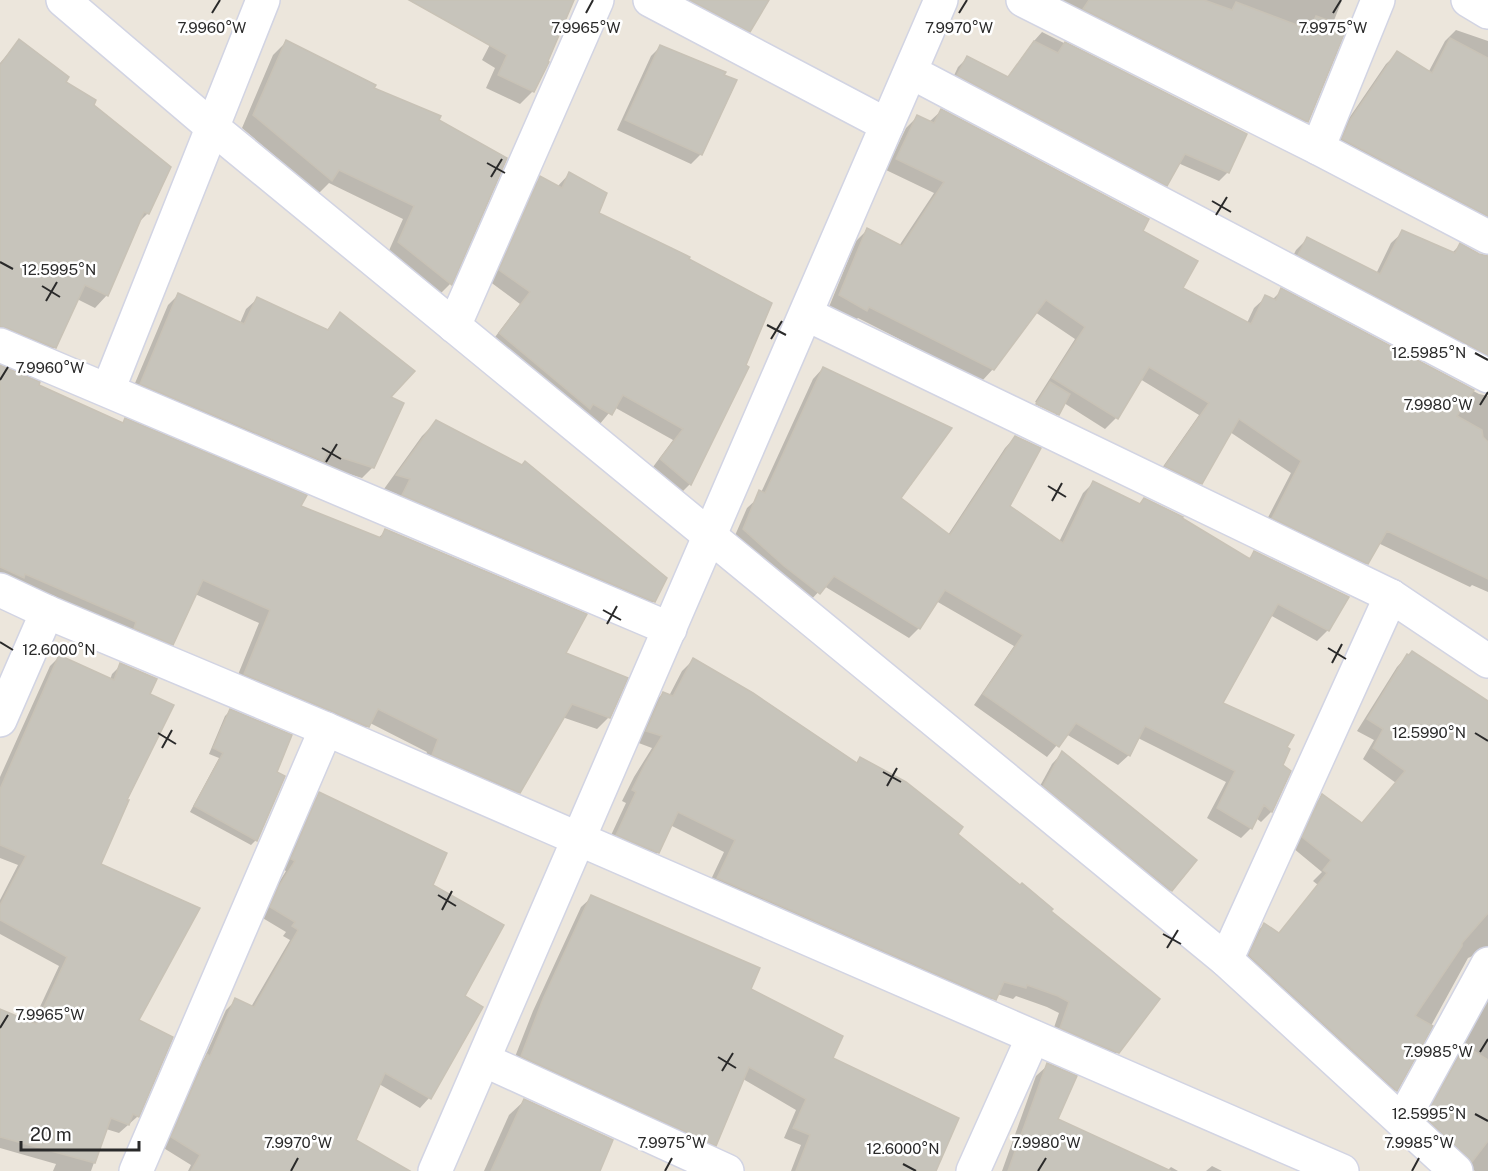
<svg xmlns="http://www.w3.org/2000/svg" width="1488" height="1171" font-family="'Public Sans',sans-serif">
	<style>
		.shadow { fill: #0003 }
		.building { fill: #c7c4bb; stroke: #c8c2b6; stroke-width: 1.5 }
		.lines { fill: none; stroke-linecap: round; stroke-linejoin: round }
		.minor-casing { stroke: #d2d4e3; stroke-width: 36 }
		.minor { stroke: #fff; stroke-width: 33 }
		.ticks { fill: none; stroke: #2a2a2a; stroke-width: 2 }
		.ticks-label { font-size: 15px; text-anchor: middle; fill: #2a2a2a; stroke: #fff; stroke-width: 5; stroke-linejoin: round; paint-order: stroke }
	</style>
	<rect width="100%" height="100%" fill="#ece6dc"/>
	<g class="shadow">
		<polygon points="513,0 572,0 547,62 533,91 520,104 486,88 495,68 482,60"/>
		<polygon points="659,0 767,0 749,31 739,41"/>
		<polygon points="1033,0 1342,0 1333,23 1307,121 1296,132"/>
		<polygon points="1456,30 1488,41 1488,234 1331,151 1339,133 1386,64 1398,53 1428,73 1445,41"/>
		<polygon points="1042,32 1245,134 1228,172 1219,181 1178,163 1166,185 1157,194 950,84 958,67 967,58 1007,78 1034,41"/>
		<polygon points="19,41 64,83 92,105 148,213 138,223 107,295 95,308 77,299 55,347 42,360 0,342 0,63"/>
		<polygon points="286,42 505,158 450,284 438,296 387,255 403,219 329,183 319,193 242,128 273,55"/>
		<polygon points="660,47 701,154 691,164 617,130 651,56"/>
		<polygon points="941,111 1141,232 1180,289 1247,323 1254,308 1266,297 1272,300 1282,290 1479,394 1488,396 1488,592 1472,585 1470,587 1378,543 1367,563 1355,574 1262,529 1291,473 1230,432 1201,483 1189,494 1155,478 1199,415 1140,379 1116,418 1105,429 1064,403 1058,414 1046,425 1026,415 1033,404 1056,415 1056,412 1035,402 1075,339 1035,312 993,369 982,381 858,318 854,321 829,307 856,241 867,230 899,246 934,193 886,170 906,128 917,117 929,122"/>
		<polygon points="569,174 597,214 747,367 690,484 679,495 650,471 673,440 614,407 599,425 489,345 520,304 489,281 529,189 541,178 557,187"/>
		<polygon points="1403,232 1452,253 1460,245 1479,255 1488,257 1488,373 1288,266 1296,250 1307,239 1376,274 1391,243"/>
		<polygon points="179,294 240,323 246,309 257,299 326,331 341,314 389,397 373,467 362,478 318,464 130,395 168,305"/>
		<polygon points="0,367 37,386 121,424 126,420 299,507 378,538 386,531 564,654 609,717 597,729 562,717 519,792 507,805 421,767 427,752 370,723 356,739 233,687 259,623 195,594 172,644 159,656 0,584"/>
		<polygon points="823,368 899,498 948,535 1005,448 1015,437 1008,506 1059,542 1083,493 1093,483 1139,505 1144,499 1248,559 1255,553 1347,597 1328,630 1317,641 1270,615 1221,704 1285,748 1281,766 1289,772 1271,812 1261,822 1256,818 1251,828 1241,838 1207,818 1226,782 1138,738 1129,755 1118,765 1066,734 1047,757 974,705 1014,646 936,601 919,628 909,638 824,586 808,603 733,540 747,508 759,497 813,379"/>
		<polygon points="436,422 654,601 640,616 389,509 397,494 384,489 422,436"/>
		<polygon points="1407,656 1488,702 1488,960 1475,955 1468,958 1396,1090 1385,1101 1239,967 1253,935 1264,925 1278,934 1318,885 1313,881 1322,872 1293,848 1312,806 1322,796 1361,824 1396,783 1363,759 1374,740 1357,731 1397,667"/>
		<polygon points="59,657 110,680 112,674 121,665 148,695 125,800 99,865 137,1021 171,1038 137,1117 119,1133 106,1129 91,1171 53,1171 56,1164 0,1148 0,1010 32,1024 59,966 0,934 0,900 18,865 0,858 0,777 50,666"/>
		<polygon points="693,660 856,763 861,759 1158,999 1117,1052 1106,1064 1050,1039 1059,1013 1047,1007 1016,996 1013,999 997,994 983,1010 706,890 724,852 670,825 658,852 646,864 606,846 626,803 622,801 634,777 652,748 636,742 652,705 663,693 669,696 682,671"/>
		<polygon points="230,711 275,773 256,840 251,845 190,812 219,758 209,754 225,716"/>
		<polygon points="1062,753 1171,890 1160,900 1034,797 1052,764"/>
		<polygon points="320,794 431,886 463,997 429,1098 420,1108 379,1084 354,1141 407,1171 188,1171 191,1165 162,1147 197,1066 204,1059 226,1010 236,1000 251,1007 290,940 283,936 286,932 261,917 270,897 286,871 282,869 310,803"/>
		<polygon points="592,897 749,989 831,1059 935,1171 791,1171 801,1145 784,1138 796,1110 743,1079 715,1145 705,1155 511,1067 533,1011 581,907"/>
		<polygon points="1488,996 1488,1171 1475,1171 1415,1129"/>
		<polygon points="1048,1065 1056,1120 1167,1171 1171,1167 1178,1171 1002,1171 1036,1076"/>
		<polygon points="524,1101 599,1171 484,1171 509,1115"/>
		<polygon points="1212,1166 1222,1171 1206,1171"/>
	</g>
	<g class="building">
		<polygon points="409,0 574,0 548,61 549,62 534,92 498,75 507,55"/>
		<polygon points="690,0 769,0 750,32"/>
		<polygon points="1089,0 1204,0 1232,10 1236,2 1310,30 1316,16 1347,27 1308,122 1083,9"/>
		<polygon points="1450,38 1488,58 1488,216 1342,139 1350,120 1397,51 1432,73"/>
		<polygon points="19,39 69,77 66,82 96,100 94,105 171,167 149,214 144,212 108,296 85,285 56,348 7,328 0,327 0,65"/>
		<polygon points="286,40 376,85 374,88 441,116 439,120 507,158 452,285 398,242 414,206 339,170 332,181 253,115"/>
		<polygon points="1034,41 1058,53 1065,42 1247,134 1229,173 1185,154 1167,186 957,75 967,56 1008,77"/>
		<polygon points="660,45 726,72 724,75 737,80 702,155 625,120"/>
		<polygon points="941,109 1149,219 1143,231 1198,261 1183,288 1251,324 1265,295 1276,300 1281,288 1474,390 1457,416 1482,430 1483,437 1488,442 1488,579 1387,531 1368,564 1272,518 1301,461 1239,419 1202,484 1165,466 1209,403 1149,367 1118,419 1052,378 1085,327 1046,300 994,370 869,307 867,311 839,295 867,228 902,246 944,182 896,159 917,115 934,123"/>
		<polygon points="569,172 607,193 599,213 690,257 689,259 772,303 746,365 749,367 691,485 660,459 683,429 623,395 612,415 593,404 590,409 499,333 530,292 499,270 540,176 562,188"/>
		<polygon points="1402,230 1455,253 1460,243 1479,254 1488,256 1488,355 1298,255 1307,237 1380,274"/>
		<polygon points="178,293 244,324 257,297 328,330 340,312 415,371 391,397 404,403 374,468 327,453 323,461 140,384"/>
		<polygon points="0,365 40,382 39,385 123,423 125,418 307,495 301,506 381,538 385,529 587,614 566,653 628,678 610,718 572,704 520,793 432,755 438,739 378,709 369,727 244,674 270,610 203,580 173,645 134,628 136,622 25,574 24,578 0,567"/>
		<polygon points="823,367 952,428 901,498 950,535 1015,436 1041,448 1010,506 1063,543 1093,481 1140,504 1144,498 1183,517 1182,518 1250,559 1254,551 1349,597 1329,631 1278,604 1223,703 1294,735 1287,747 1290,749 1283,765 1291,771 1272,812 1264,805 1252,829 1217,808 1235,771 1145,726 1130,756 1076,723 1059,747 983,694 1023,635 945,590 920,629 834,576 820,594 784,566 743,529 759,490 765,493"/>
		<polygon points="1050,382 1070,394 1059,415 1036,404"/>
		<polygon points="436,420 522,465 525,461 667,578 655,602 402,495 410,479 396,475"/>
		<polygon points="1412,651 1488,701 1488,913 1462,943 1462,946 1415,1016 1433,1026 1397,1091 1249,955 1264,923 1279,933 1327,873 1323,870 1331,860 1302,837 1322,794 1362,823 1405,771 1373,748 1383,729 1367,719 1407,654 1409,655"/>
		<polygon points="59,655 114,680 120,663 157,679 150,694 174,705 127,800 129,800 101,864 200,908 139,1020 173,1037 139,1117 133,1114 129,1125 111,1118 95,1163 0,1137 0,1009 36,1024 67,957 0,920 0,905 26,856 0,845 0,789"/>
		<polygon points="693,658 753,693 857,763 860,757 906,782 963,827 958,834 1020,885 1022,883 1053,909 1051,911 1160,999 1119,1053 1060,1028 1069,1002 1058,996 1027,985 1026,988 1004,982 996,1000 717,878 735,840 678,812 659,853 616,835 636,792 632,790 645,764 662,736 646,731 663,692 673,696"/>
		<polygon points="230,709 292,735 277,772 285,776 257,841 194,806 223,753 213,748"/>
		<polygon points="1062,751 1197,860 1172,891 1043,786"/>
		<polygon points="319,792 447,853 433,885 504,925 465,996 483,1007 431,1099 385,1073 356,1140 410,1171 191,1171 200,1155 171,1137 207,1054 210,1056 235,998 254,1007 298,930 292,926 295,922 270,907 279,886 295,861 291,859"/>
		<polygon points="591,895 760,968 751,989 843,1036 833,1058 959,1118 936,1171 796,1171 810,1135 793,1128 806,1099 749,1067 716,1146 521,1056 543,999"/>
		<polygon points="1465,1046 1488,1060 1488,1141 1472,1162 1425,1117"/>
		<polygon points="1047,1063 1077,1076 1058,1119 1171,1171 1008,1171"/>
		<polygon points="524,1099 613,1140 600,1171 491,1171"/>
	</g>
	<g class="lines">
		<defs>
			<g id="minor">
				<polyline points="63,0 212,127 1226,960 1456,1171"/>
				<polyline points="650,0 887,125"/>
				<polyline points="1023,0 1318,148 1488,237"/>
				<polyline points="1468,0 1488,12"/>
				<polyline points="911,72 1488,376"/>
				<polyline points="1318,148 1378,0"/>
				<polyline points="806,314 1391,596 1488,661"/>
				<polyline points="454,326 597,0"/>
				<polyline points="0,345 670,629"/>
				<polyline points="108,390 263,0"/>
				<polyline points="0,590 47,612 326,729 1342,1171"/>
				<polyline points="0,720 47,612"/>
				<polyline points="1226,960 1391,596"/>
				<polyline points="484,1060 727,1171"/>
				<polyline points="1402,1121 1488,964"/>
				<polyline points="136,1171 326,729"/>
				<polyline points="435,1171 941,0"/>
				<polyline points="973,1171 1033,1037"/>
			</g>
		</defs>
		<use href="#minor" class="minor-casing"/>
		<use href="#minor" class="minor"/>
	</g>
	<path class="ticks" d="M212,13L220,0M586,13L593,0M959,13L967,0M1333,13L1341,0M487,163L505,173M491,177L502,159M1212,201L1231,212M1216,215L1227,197M0,262L13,269M42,286L60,297M46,301L57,282M767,325L786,335M771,339L782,321M1475,353L1488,360M0,380L8,367M1480,405L1488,392M322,448L341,459M326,462L337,444M1048,486L1066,497M1052,501L1062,483M603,610L621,620M607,624L617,606M0,642L13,650M1328,648L1346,659M1332,663L1342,644M158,733L176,744M1475,733L1488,741M162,748L172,730M883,772L901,782M887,786L897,768M438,895L456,906M442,910L452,891M1163,934L1181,944M1167,948L1178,930M0,1028L8,1015M1480,1052L1488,1039M718,1057L736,1068M722,1071L733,1053M1475,1114L1488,1121M903,1164L916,1171M291,1171L298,1158M665,1171L672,1158M1038,1171L1046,1158M1412,1171L1419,1158"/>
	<g class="ticks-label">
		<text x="212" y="33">7.9960°W</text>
		<text x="586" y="33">7.9965°W</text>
		<text x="959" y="33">7.9970°W</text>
		<text x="1333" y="33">7.9975°W</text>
		<text x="59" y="275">12.5995°N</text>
		<text x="1429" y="358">12.5985°N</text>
		<text x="50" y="373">7.9960°W</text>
		<text x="1438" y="410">7.9980°W</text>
		<text x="59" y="655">12.6000°N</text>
		<text x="1429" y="738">12.5990°N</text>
		<text x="50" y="1020">7.9965°W</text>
		<text x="1438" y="1057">7.9985°W</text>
		<text x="1429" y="1119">12.5995°N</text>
		<text x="298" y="1148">7.9970°W</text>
		<text x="672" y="1148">7.9975°W</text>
		<text x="1046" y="1148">7.9980°W</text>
		<text x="1419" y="1148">7.9985°W</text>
		<text x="903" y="1154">12.6000°N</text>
	</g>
	<path d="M21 1141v9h118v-9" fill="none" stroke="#2a2a2a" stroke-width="3"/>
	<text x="30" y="1141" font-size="18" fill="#2a2a2a" stroke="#ffffff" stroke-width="4.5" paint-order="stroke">20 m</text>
</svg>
